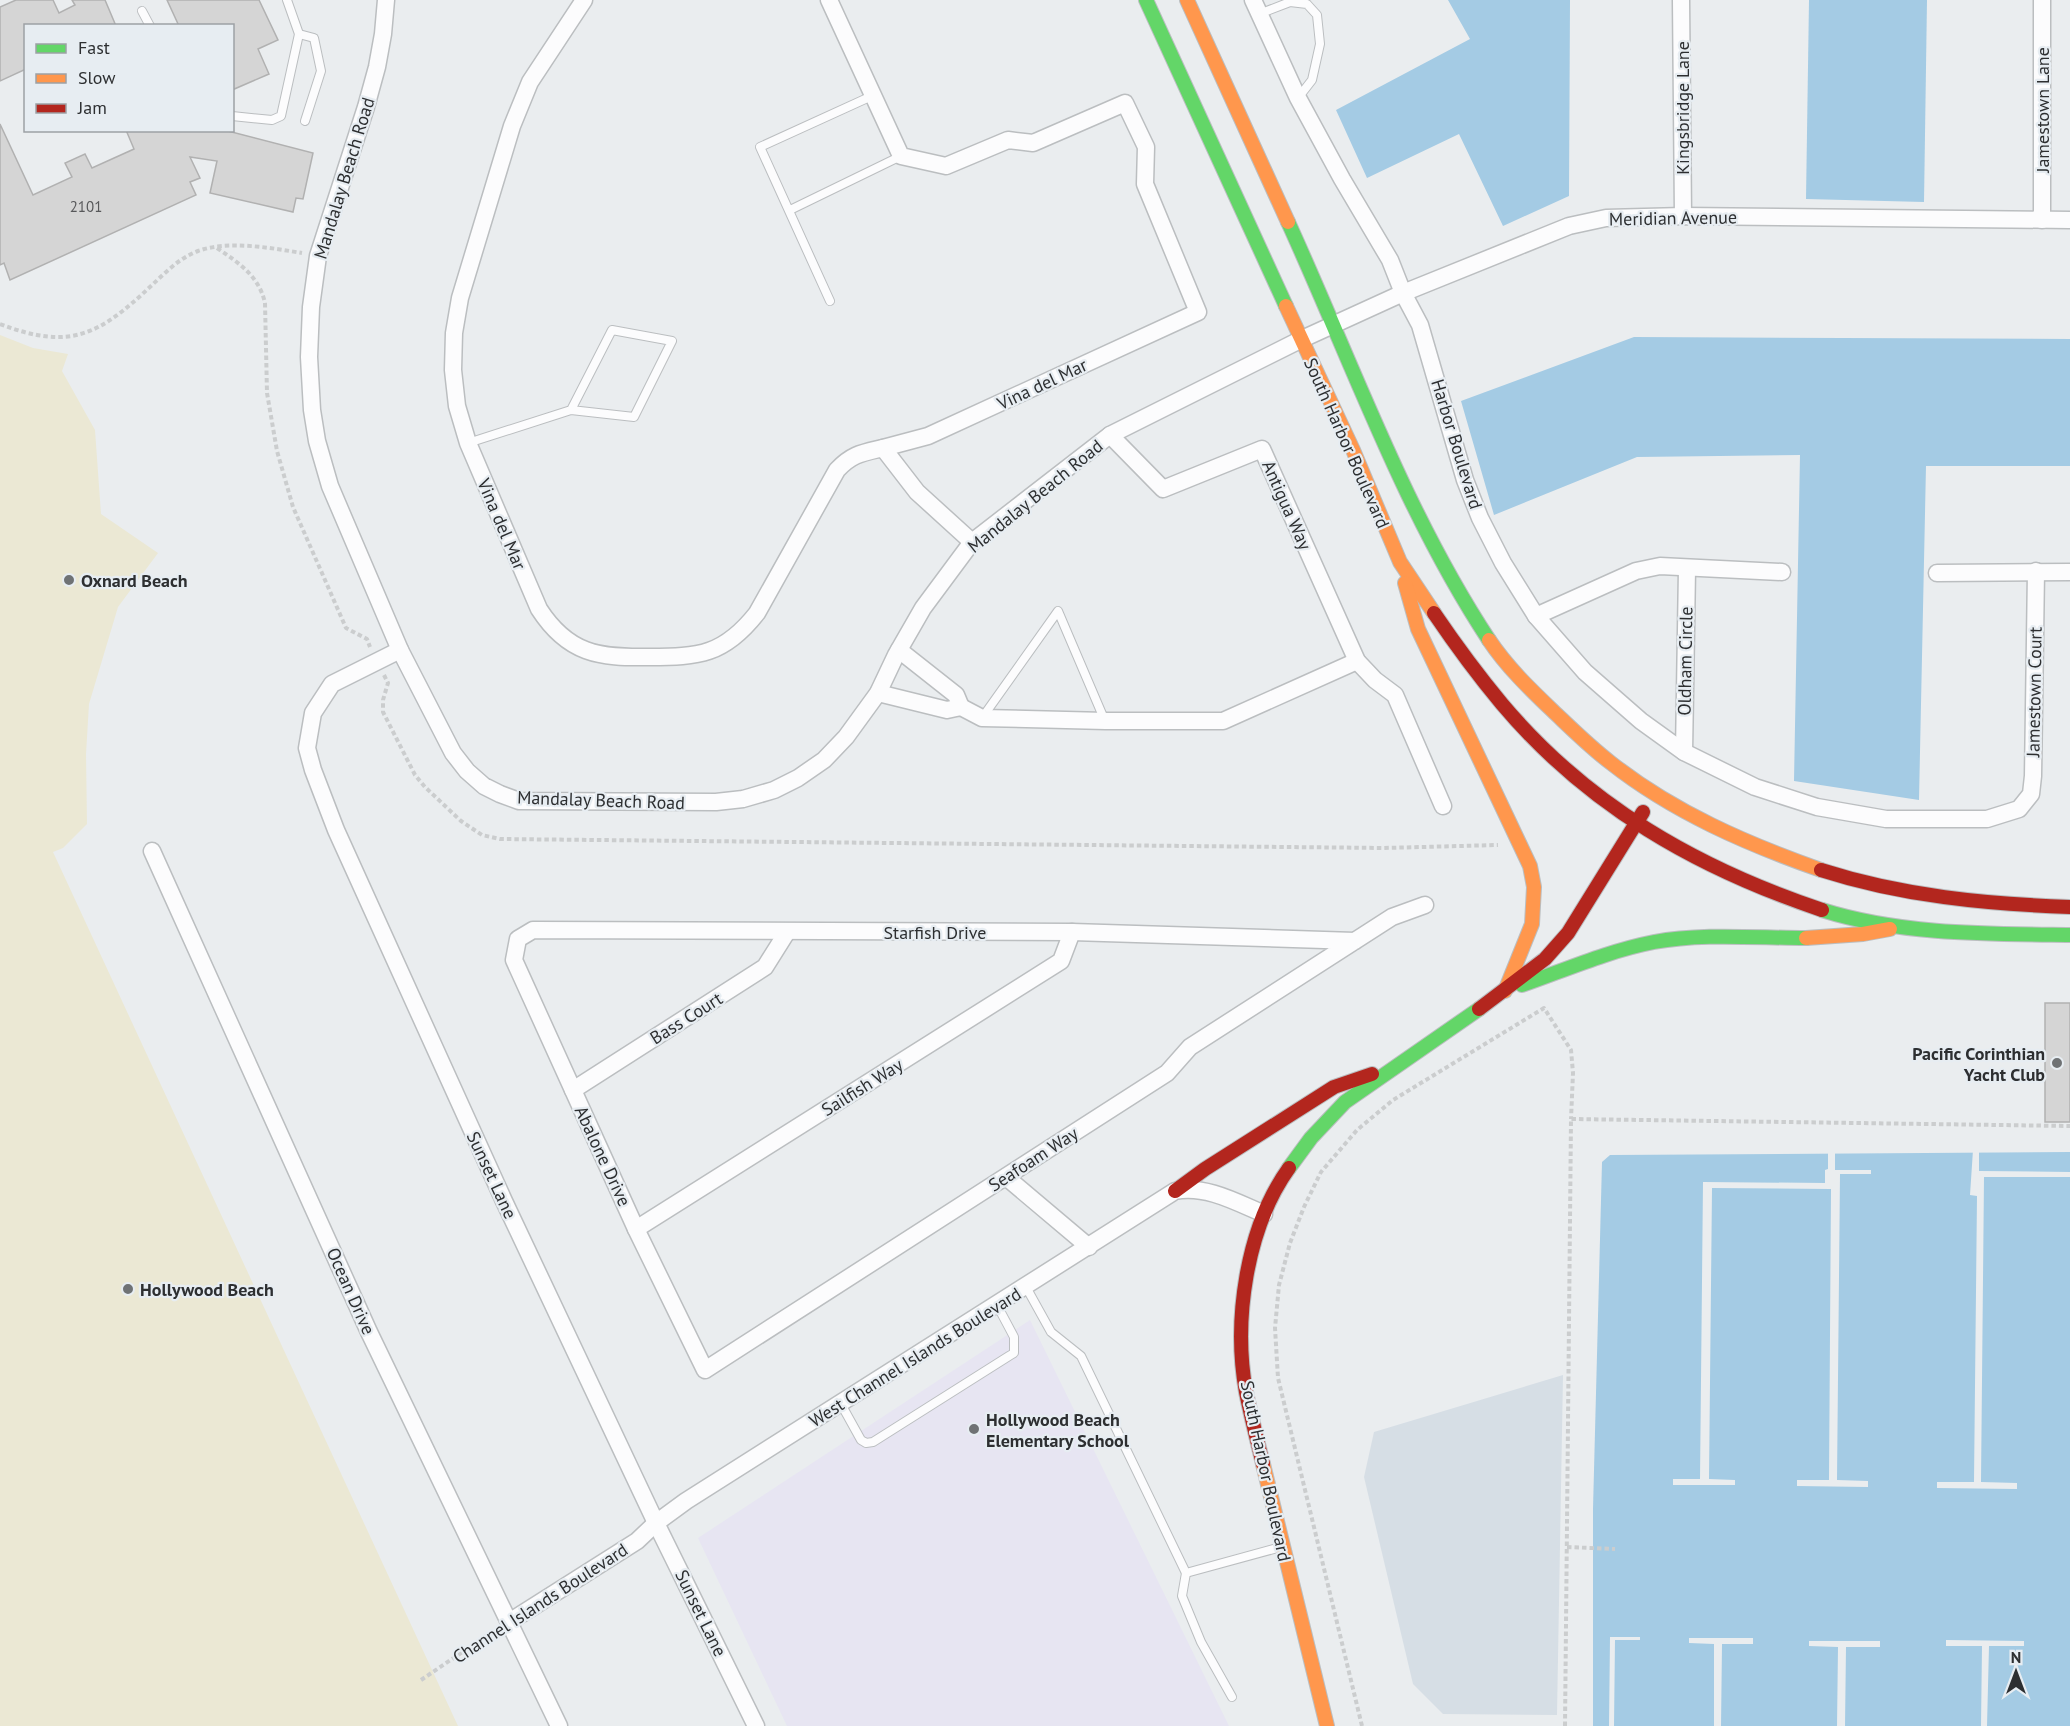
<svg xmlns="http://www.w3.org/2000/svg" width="2070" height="1726" font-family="'PT Sans',sans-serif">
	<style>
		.built { fill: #d6dee5 }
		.education { fill: #e7e5f2 }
		.sand { fill: #ebe8d4 }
		.water { fill: #a4cbe4 }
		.pier { fill: #eaedef }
		.building { fill: #d5d5d5; stroke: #b1b1b1; stroke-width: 1.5 }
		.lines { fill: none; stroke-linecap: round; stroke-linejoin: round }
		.lane-casing { stroke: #bbbec0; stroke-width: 10 }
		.street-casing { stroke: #bbbec0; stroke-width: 19 }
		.fast-casing { stroke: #bbbec0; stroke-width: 16 }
		.slow-casing { stroke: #bbbec0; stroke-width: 16 }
		.jam-casing { stroke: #bbbec0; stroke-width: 16 }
		.path { stroke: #cbcdce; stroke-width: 4; stroke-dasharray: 4.5 3; stroke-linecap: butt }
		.lane { stroke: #fcfcfd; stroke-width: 8 }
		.street { stroke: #fcfcfd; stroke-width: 16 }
		.fast { stroke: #63d668; stroke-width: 14 }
		.slow { stroke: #ff974d; stroke-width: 14 }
		.jam { stroke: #b3261e; stroke-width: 14 }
		.poi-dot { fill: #6f7274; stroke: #e7edf2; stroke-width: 2 }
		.labels { text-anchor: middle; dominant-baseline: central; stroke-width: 4.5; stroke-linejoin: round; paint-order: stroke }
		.number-label { font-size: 15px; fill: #57585a }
		.street-label { font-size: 18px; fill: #2d2f31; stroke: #e7edf2 }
		.poi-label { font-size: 18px; font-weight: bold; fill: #2d2f31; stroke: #e7edf2; text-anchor: start }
	</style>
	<rect width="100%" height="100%" fill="#eaedef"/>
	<polygon class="built" points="1563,1375 1557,1715 1443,1714 1413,1684 1364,1477 1374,1432"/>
	<polygon class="education" points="1030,1320 1229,1726 787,1726 698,1538"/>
	<polygon class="sand" points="0,335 33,348 68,354 62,371 95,430 101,514 158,553 118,607 89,704 86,754 87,824 63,848 53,852 458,1726 0,1726"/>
	<g class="water">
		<polygon points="1448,0 1570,0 1569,196 1503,226 1459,134 1367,178 1336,110 1470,39"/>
		<polygon points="1809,0 1927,0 1924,202 1806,199"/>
		<polygon points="1634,337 2070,339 2070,466 1926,466 1919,800 1794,781 1800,455 1637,457 1494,515 1461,401"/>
		<polygon points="2070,1152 2070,1726 1593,1726 1593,1509 1602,1162 1610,1155"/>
	</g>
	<g class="pier">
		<polygon points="1973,1150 1979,1150 1979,1171 2070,1172 2070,1177 1984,1177 1981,1482 2017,1483 2017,1489 1937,1488 1937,1482 1974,1482 1977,1196 1970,1195"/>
		<polygon points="1828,1151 1835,1151 1835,1170 1871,1170 1871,1174 1840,1174 1837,1480 1868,1481 1868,1487 1797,1486 1797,1480 1829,1480 1831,1189 1712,1188 1709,1479 1735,1480 1735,1485 1673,1485 1673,1479 1700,1479 1703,1182 1825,1183 1825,1170 1828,1169"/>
		<polygon points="1610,1637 1640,1637 1640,1640 1615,1640 1614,1726 1609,1726"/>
		<polygon points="1689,1638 1753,1638 1753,1644 1722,1644 1721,1726 1714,1726 1714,1644 1689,1643"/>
		<polygon points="1946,1640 2024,1641 2024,1646 1989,1646 1987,1726 1981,1726 1982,1646 1946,1646"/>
		<polygon points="1809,1641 1880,1641 1880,1647 1846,1647 1845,1726 1837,1726 1838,1647 1809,1646"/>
	</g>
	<g class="building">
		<polygon points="16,0 53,0 59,13 75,5 72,0 105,0 116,26 26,26 26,69 0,81 0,7"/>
		<polygon points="167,0 259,0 278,40 258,49 269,74 232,90 232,26 179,26"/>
		<polygon points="0,124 33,195 72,177 65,163 85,154 92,168 134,149 126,130 224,130 313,153 303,199 296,198 293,212 210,193 217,161 190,157 200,178 190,182 196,195 10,280 4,263 0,265"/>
		<rect x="2045" y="1003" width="25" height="119"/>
	</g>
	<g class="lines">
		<defs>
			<g id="lane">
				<polyline points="142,11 150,26"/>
				<polyline points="1259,14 1290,2 1307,4 1317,15 1320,44 1312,80 1298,98"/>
				<polyline points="299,34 314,38 321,71 305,121"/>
				<polyline points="232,116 272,120 281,116 299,34 287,0"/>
				<polyline points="790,210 901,156"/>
				<polyline points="830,301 760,147 874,95"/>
				<polyline points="468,443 571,410 612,330 672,341 634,417 571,410"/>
				<polyline points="982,718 1058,611 1105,721"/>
				<polyline points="1026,1287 1051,1332 1081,1356 1186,1573 1281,1547"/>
				<polyline points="841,1404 861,1440 866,1443 873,1442 1009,1356 1014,1353 1014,1337 997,1305"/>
				<polyline points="1186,1573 1182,1596 1201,1642 1232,1697"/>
			</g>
			<g id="street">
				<polyline points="386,0 383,34 377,67 366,107 318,256 311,307 309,357 312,410 317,441 330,486 400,650 453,753 467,771 484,786 500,794 519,801 716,802 743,799 774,790 798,778 824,760 846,737 878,693 896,655 923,608 972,542 1110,435 1300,340 1403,293 1569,226 1606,218 1683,216 2070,220"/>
				<path d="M584,0L530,82L512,126L460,298L454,333L453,370L457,406L468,443L539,609C568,654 599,658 649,657C699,657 724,655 757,613L837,470C852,454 862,453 883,448L917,492L972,542"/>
				<polyline points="829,0 901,156 946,166 1008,140 1033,143 1125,103 1146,147 1145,184 1198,312 928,436 883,448"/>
				<polyline points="1253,0 1298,98 1342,179 1390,260 1403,293 1420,325 1465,480 1480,518 1503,563 1536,616 1585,672 1641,721 1684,752 1755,787 1817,807 1886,819 1987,819 2019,809 2031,794 2033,776 2036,571"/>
				<polyline points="1681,0 1683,216"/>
				<polyline points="2042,220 2042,0"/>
				<polyline points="1110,435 1163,489 1262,449 1357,661 1375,680 1395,695 1443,806"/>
				<polyline points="1937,573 2070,572"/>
				<polyline points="1536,616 1636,571 1660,566 1782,572"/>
				<polyline points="400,650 332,684 313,713 307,748 313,770 336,830 504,1201 656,1523 756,1726"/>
				<polyline points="899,650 956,695 961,707"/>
				<polyline points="878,693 947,710 961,707 982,718 1106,721 1223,721 1357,661"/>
				<polyline points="1684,752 1687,569"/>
				<polyline points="152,851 369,1332 559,1726"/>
				<polyline points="1355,941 1072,932 533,930 518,939 514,960 636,1229 705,1370 1167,1073 1190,1047 1392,917 1425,905"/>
				<polyline points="573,1090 765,967 787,932"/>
				<polyline points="1006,1177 1089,1247"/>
				<polyline points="636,1229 1061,961 1072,932"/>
				<path d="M509,1622L637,1541L656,1523L686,1501L1175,1191C1206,1185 1236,1202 1264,1214"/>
			</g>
			<g id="fast">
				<polyline points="1146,0 1286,306"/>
				<path d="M1288,222C1352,362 1404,511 1489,640"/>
				<path d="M1822,910C1901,935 1988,934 2070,935"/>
				<path d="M1522,985C1565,970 1608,951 1654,942C1703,933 1756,938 1806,938"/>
				<polyline points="1289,1168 1311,1138 1345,1102 1479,1009"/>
			</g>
			<g id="slow">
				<polyline points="1187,0 1288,222"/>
				<polyline points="1286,306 1353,450 1400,562 1434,613"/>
				<polyline points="1405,583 1418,629 1530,866 1534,887 1532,924 1505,991"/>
				<path d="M1489,640C1507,667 1530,689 1553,711C1572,729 1590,747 1611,763C1673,812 1747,844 1821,870"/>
				<polyline points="1806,938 1863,934 1890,929"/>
				<polyline points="1263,1464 1327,1726"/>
			</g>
			<g id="jam">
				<path d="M1434,613C1455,644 1477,674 1502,704C1588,806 1697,868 1822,910"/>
				<path d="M1821,870C1902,896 1986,904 2070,907"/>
				<polyline points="1479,1009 1545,959 1568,933 1643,812"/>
				<polyline points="1175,1191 1205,1169 1334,1087 1372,1074"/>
				<path d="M1263,1464C1257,1440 1251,1416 1246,1392C1233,1321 1246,1228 1289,1168"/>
			</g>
		</defs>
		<use href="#lane" class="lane-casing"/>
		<use href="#street" class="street-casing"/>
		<use href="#fast" class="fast-casing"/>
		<use href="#slow" class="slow-casing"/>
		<use href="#jam" class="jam-casing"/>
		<g class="path">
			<path d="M217,248C239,263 259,276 265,303L267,393L277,451L293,507L346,628L367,639L370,647"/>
			<path d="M0,324C70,351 99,335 151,286C165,273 179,258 198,251C229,240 271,248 302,253"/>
			<polyline points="384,675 388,683 383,700 383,712 415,775 425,787 461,821 482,835 500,839 1384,848 1498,845"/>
			<polyline points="1567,1547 1615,1549"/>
			<polyline points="421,1680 495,1630"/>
			<polyline points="1362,1726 1278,1378 1275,1328 1279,1285 1290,1243 1304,1207 1321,1172 1357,1130 1393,1100 1544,1008 1571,1050 1573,1073 1571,1119"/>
			<polyline points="1565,1726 1571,1119 2070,1126"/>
		</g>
		<use href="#lane" class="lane"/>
		<use href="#street" class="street"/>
		<use href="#fast" class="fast"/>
		<use href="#slow" class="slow"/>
		<use href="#jam" class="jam"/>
	</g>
	<g class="poi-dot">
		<circle cx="69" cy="580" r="6"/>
		<circle cx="2057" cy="1063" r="6"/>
		<circle cx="128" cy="1289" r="6"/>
		<circle cx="974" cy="1429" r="6"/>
	</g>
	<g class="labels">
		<g class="number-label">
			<text x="86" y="206">2101</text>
		</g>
		<g class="street-label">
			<text transform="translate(1682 108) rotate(-90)">Kingsbridge Lane</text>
			<text transform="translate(2042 110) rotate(-90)">Jamestown Lane</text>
			<text transform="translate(344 178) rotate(-73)">Mandalay Beach Road</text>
			<text transform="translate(1673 218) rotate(-1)">Meridian Avenue</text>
			<text transform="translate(1042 384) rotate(-25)">Vina del Mar</text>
			<text transform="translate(1347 443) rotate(66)">South Harbor Boulevard</text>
			<text transform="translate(1457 444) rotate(73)">Harbor Boulevard</text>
			<text transform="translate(1035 496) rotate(-39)">Mandalay Beach Road</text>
			<text transform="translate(1287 505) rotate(66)">Antigua Way</text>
			<text transform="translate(502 524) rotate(67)">Vina del Mar</text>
			<text transform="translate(1685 661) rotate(-89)">Oldham Circle</text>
			<text transform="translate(2034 692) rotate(-89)">Jamestown Court</text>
			<text transform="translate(601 800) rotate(2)">Mandalay Beach Road</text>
			<text x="935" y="932">Starfish Drive</text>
			<text transform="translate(686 1018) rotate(-32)">Bass Court</text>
			<text transform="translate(862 1087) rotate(-32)">Sailfish Way</text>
			<text transform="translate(603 1156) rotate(65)">Abalone Drive</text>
			<text transform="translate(1033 1159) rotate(-33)">Seafoam Way</text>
			<text transform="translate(492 1175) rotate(65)">Sunset Lane</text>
			<text transform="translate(351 1291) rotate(66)">Ocean Drive</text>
			<text transform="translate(915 1357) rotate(-32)">West Channel Islands Boulevard</text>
			<text transform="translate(1266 1471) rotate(78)">South Harbor Boulevard</text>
			<text transform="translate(540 1603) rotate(-33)">Channel Islands Boulevard</text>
			<text transform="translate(701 1613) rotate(64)">Sunset Lane</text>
		</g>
		<g class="poi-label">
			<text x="81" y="580">Oxnard Beach</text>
			<text x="2045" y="1053" text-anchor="end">Pacific Corinthian<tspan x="2045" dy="21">Yacht Club</tspan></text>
			<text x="140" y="1289">Hollywood Beach</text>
			<text x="986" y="1419">Hollywood Beach<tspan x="986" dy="21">Elementary School</tspan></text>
		</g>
	</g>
	<rect x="24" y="24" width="210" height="108" fill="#e7edf2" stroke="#9da1a5" stroke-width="1.5"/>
	<rect x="36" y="44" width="30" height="9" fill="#63d668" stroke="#9da1a5" stroke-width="1.5"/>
	<text x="78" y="54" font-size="18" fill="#2d2f31">Fast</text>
	<rect x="36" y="74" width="30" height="9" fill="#ff974d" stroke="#9da1a5" stroke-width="1.5"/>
	<text x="78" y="84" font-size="18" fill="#2d2f31">Slow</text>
	<rect x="36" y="104" width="30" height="9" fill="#b3261e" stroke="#9da1a5" stroke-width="1.5"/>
	<text x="78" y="114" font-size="18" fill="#2d2f31">Jam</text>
	<g transform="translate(2016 1672)" stroke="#e7edf2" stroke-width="4.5" paint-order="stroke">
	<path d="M0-4.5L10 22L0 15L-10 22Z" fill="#2d2f31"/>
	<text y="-9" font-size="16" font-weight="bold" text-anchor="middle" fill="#2d2f31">N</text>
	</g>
</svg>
